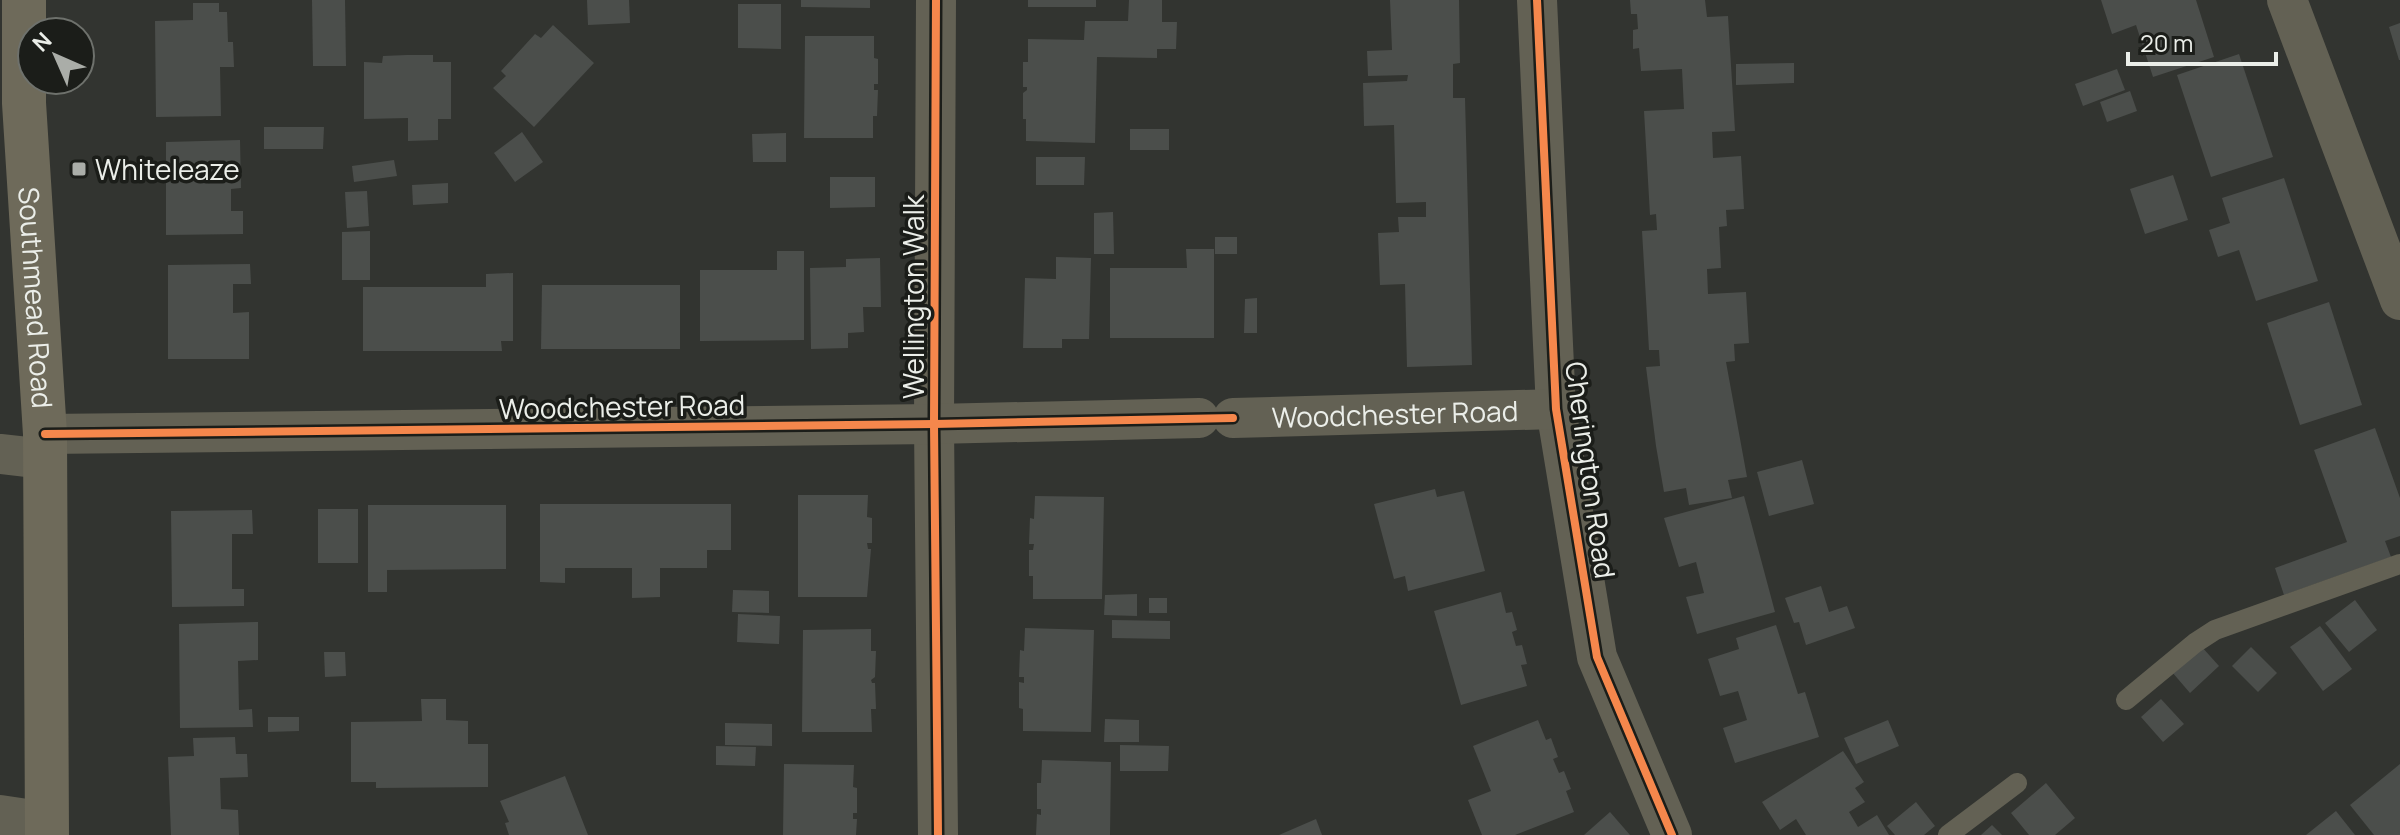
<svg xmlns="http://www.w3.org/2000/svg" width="2400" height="835" font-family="Manrope,sans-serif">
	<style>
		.building { fill: #4b4e4b }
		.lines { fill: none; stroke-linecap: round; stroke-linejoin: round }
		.service { stroke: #636154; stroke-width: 20 }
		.minor { stroke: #636154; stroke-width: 40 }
		.secondary { stroke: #6e6a5a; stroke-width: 44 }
		.cycleway-casing { stroke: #1b1d19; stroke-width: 13 }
		.cycleway { stroke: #f5874c; stroke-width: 8 }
		.poi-dot { fill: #aaada8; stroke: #1b1d19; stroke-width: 3 }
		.labels { text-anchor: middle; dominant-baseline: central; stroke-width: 7; stroke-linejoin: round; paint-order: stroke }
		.poi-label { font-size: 28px; fill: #ebeee9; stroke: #1b1d19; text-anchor: start }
		.street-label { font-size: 28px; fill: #ebeee9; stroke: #1b1d19 }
	</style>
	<rect width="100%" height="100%" fill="#323430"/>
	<g class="building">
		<polygon points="312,0 345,0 346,66 313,66"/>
		<polygon points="587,0 629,0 630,23 588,25"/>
		<polygon points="801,0 870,0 870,8 801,7"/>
		<rect x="1028" y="0" width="68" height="7"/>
		<polygon points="1129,0 1162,0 1162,22 1177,22 1176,49 1157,49 1157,58 1097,57 1095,143 1026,141 1026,119 1023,119 1023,93 1027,90 1027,87 1023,87 1023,62 1028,62 1028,39 1084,40 1085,21 1128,21"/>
		<polygon points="1390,0 1459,0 1460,63 1453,64 1453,98 1465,98 1472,365 1407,367 1405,284 1380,285 1378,233 1399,232 1398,217 1426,217 1426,202 1396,203 1394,125 1364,126 1363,83 1407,81 1408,75 1368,76 1367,51 1392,50"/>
		<polygon points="1630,0 1705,0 1707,17 1728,16 1735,131 1712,132 1713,158 1741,156 1744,209 1726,210 1727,226 1719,227 1721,268 1707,269 1708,294 1746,292 1749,343 1734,344 1735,361 1726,362 1747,477 1728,480 1732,498 1689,505 1686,488 1664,492 1656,446 1646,367 1660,366 1659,350 1649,350 1642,231 1657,230 1656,214 1650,215 1644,111 1684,109 1682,69 1641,71 1639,48 1633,49 1633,30 1638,29 1637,14 1631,14"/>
		<polygon points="2101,0 2196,0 2214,57 2153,77 2136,25 2112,34"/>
		<polygon points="193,3 219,3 219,12 227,12 228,42 233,42 234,67 220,67 221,116 156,117 155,21 193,20"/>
		<polygon points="738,4 781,4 781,49 738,48"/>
		<polygon points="2400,23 2400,60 2399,60 2389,27"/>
		<polygon points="553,25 594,63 534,127 493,88 506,76 501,71 535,34 541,38"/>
		<polygon points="805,36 874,36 874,58 878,59 878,84 874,84 874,90 878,90 877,116 873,116 873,138 804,138"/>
		<polygon points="2239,54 2273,157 2211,177 2177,75"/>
		<polygon points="407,55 433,55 433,62 451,62 451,119 438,119 438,140 408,141 408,118 364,119 364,62 382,63 383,56"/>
		<polygon points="1794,63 1794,83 1736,85 1736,64"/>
		<polygon points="2117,69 2125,90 2083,106 2075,84"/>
		<polygon points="2130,91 2137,111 2107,122 2100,102"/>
		<polygon points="264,127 324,127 323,149 264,149"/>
		<rect x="1130" y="129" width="39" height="21"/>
		<polygon points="522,132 543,162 515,182 494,153"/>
		<polygon points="786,133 786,162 753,162 752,134"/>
		<polygon points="240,140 241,188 231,189 231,211 243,211 243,234 166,235 166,142"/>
		<polygon points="1036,157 1085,157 1084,185 1036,185"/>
		<polygon points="394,160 397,176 354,182 352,166"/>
		<polygon points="2173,175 2188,220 2145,234 2130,189"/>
		<polygon points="830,177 875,177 875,207 830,208"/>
		<polygon points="2284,178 2318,281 2256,301 2239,250 2218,257 2209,230 2230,223 2222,198"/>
		<polygon points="448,183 448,203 413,205 412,185"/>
		<polygon points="367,191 369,226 347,228 345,192"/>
		<polygon points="1113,212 1114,254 1094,254 1094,213"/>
		<polygon points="370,231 370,280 342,280 342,232"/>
		<rect x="1215" y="237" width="22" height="17"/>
		<polygon points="1186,249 1214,249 1214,338 1110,338 1110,268 1187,268"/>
		<polygon points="777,251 804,251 804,340 700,341 700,270 777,270"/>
		<polygon points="1056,257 1091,258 1089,339 1062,339 1062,348 1023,348 1025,278 1056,279"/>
		<polygon points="880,258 881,307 863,307 864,332 848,333 848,348 811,349 810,268 846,267 846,259"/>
		<polygon points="250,264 251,284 233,284 233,313 249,312 249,359 168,359 168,265"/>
		<polygon points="513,273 513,341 501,341 502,351 363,351 363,287 486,287 486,274"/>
		<polygon points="542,285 680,285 680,349 541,349"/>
		<polygon points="1257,298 1257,333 1244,333 1245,299"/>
		<polygon points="2329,302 2362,405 2300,425 2267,323"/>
		<polygon points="2375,428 2400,498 2400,536 2385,541 2391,557 2284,595 2275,568 2347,542 2314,450"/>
		<polygon points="1802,460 1814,504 1769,516 1757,472"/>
		<polygon points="1435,489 1437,497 1464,491 1485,571 1408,591 1405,576 1394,579 1374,504"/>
		<polygon points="798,495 868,495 867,517 872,518 872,543 867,543 868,549 871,549 867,597 798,597"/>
		<polygon points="1035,496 1104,497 1102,599 1033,599 1033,576 1029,576 1029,550 1033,550 1034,544 1029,544 1030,518 1034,519"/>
		<polygon points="1744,496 1775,612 1697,634 1686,597 1704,593 1696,562 1679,567 1664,518"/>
		<polygon points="540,504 731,504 731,550 707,550 707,568 660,568 660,597 632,598 632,568 565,568 565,583 540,582"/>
		<polygon points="368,505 506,505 506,569 387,570 387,592 368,592"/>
		<rect x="318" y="509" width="40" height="54"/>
		<polygon points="252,510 253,534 232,534 232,589 244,589 244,606 172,607 171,511"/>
		<polygon points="1821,586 1829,612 1847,606 1855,628 1806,645 1799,622 1794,623 1785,598"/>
		<polygon points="733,590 769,591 769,613 732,612"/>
		<polygon points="1501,592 1506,613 1512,612 1517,630 1512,632 1516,646 1522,645 1527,664 1521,665 1527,686 1461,705 1434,611"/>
		<polygon points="1137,594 1137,616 1104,615 1105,595"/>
		<rect x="1149" y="598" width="18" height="15"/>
		<polygon points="2355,600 2377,630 2349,652 2325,623"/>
		<polygon points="738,614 780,616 779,644 737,642"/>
		<polygon points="1112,620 1170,621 1170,639 1112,638"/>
		<polygon points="258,622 258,660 238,661 239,710 252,709 253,727 180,728 179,624"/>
		<polygon points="1776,625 1798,694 1805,692 1819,737 1735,763 1723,728 1747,720 1738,691 1720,696 1708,659 1739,649 1736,638"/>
		<polygon points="2320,626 2352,669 2323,691 2290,647"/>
		<polygon points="1025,628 1094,630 1091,732 1023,731 1023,709 1019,708 1019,682 1024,683 1024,677 1019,677 1020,650 1024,651"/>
		<polygon points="871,629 871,651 876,651 875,677 871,680 872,683 875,683 876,709 871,709 872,732 802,732 803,630"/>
		<polygon points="2201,646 2219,666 2190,693 2172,672"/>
		<polygon points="2251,647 2277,673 2258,692 2232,666"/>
		<polygon points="324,652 345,652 346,676 325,677"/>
		<polygon points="421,699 446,699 446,720 468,721 468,744 488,744 488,787 376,788 376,782 351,782 351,722 422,721"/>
		<polygon points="2161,699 2184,724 2163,742 2141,717"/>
		<polygon points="268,717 299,717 299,731 268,732"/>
		<polygon points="1105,719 1139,720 1139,742 1104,742"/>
		<polygon points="1538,720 1546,740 1551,738 1558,757 1553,759 1559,773 1564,771 1571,789 1566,791 1574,812 1515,835 1482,835 1468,800 1491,791 1473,746"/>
		<polygon points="1888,720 1899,746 1856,764 1844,738"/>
		<polygon points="725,723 772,724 772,746 725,745"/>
		<polygon points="235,737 236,754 247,754 248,777 220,778 221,809 238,810 239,835 171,835 168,757 194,756 193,738"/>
		<polygon points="1120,745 1169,746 1168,771 1120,771"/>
		<polygon points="716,746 756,747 755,766 716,765"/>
		<polygon points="1843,751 1864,782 1855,788 1865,802 1849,812 1858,827 1877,815 1889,835 1806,835 1796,819 1780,830 1762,802"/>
		<polygon points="1042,760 1111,762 1110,835 1036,835 1037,814 1041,815 1041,809 1037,809 1037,783 1041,783"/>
		<polygon points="784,764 854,765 853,787 857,788 857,813 853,813 853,819 857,819 856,835 783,835"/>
		<polygon points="2400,764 2400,835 2374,835 2350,805"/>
		<polygon points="565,776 588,835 509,835 505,823 509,822 500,801"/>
		<polygon points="2046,783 2075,818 2055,835 2029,835 2011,813"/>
		<polygon points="1916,802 1935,826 1924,835 1895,835 1887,826"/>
		<polygon points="2336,811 2355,835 2306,835"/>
		<polygon points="1610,812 1630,835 1584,835"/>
		<polygon points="1316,819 1322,835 1279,835"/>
		<polygon points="1992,825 2002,835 1981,835"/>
	</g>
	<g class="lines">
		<g class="service">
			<polyline points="2126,700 2195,643 2215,630 2400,564"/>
			<polyline points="1948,835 2017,783"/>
		</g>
		<g class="minor">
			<polyline points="936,0 934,424 938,835"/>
			<polyline points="1537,0 1556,409 1597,657 1672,835"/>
			<polyline points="2287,0 2400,300"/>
			<path id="s1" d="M1233,418L1556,409"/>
			<polyline points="45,434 934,424 1199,418"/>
			<polyline points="0,454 45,459"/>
			<polyline points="0,815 47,822"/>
		</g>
		<path class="secondary" id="s2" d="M24,0V103L45,434L47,835"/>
		<defs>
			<g id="cycleway">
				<polyline points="936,0 934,424 938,835"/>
				<polyline points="1537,0 1556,409 1597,657 1672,835"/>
				<polyline points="45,434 934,424 1233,418"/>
			</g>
		</defs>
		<use href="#cycleway" class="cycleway-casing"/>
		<use href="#cycleway" class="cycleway"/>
	</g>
	<rect class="poi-dot" x="71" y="161" width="16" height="16" rx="4"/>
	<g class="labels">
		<g class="poi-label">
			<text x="95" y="169">Whiteleaze</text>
		</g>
		<g class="street-label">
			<text stroke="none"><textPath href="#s2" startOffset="298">Southmead Road</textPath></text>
			<text transform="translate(913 297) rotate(-90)">Wellington Walk</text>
			<text transform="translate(622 406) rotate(-1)">Woodchester Road</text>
			<text stroke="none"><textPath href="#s1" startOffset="162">Woodchester Road</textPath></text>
			<text transform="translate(1591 470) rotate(82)">Cherington Road</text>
		</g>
	</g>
	<g transform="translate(56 56) rotate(315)"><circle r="38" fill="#1b1d19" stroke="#6e716c" stroke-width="2"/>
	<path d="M0-6L14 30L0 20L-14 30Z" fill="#aaada8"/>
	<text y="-12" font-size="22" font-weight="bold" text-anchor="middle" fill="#ebeee9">N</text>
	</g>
	<path d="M2128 52v12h148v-12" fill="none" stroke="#ebeee9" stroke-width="4"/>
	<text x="2140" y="52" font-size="24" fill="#ebeee9" stroke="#1b1d19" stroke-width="6" paint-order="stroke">20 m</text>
</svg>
